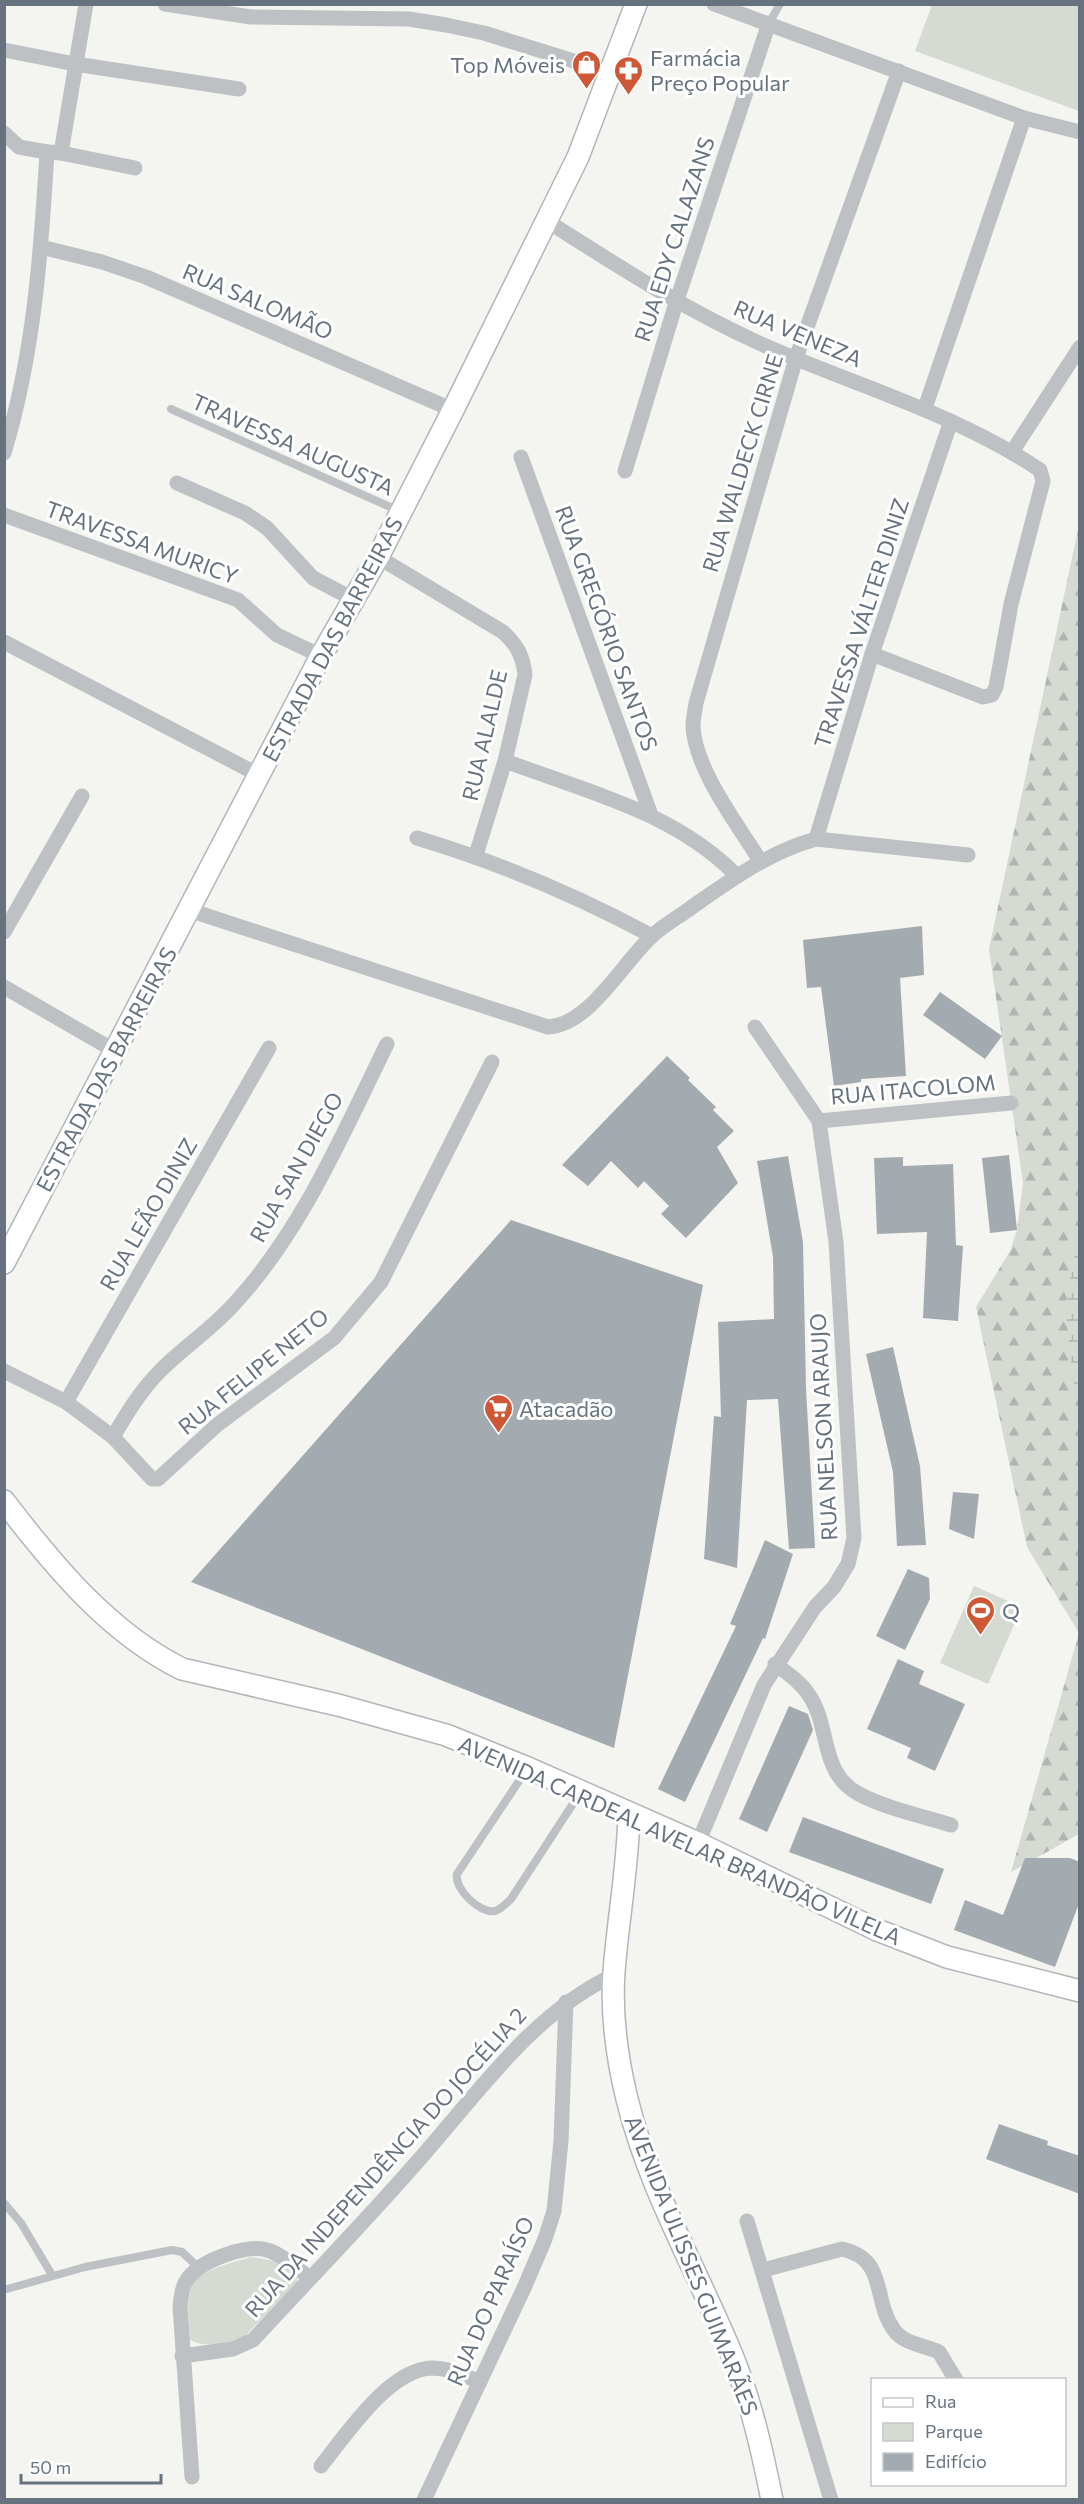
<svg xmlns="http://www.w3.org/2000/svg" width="1084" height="2504" font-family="Commissioner,sans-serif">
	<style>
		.green { fill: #d5dad2 }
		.forest { fill: url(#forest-firs) }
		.wetland { fill: url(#wetland-marsh) }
		.building { fill: #a4abb0 }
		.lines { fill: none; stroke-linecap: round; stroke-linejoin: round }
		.secondary-casing { stroke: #b2b6ba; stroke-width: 24 }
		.lane { stroke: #bdc1c4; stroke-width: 8 }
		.street { stroke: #bdc1c4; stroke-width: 15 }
		.secondary { stroke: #fff; stroke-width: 21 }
		.labels { text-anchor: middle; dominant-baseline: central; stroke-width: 6; stroke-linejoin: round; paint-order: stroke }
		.poi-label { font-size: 22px; fill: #66737e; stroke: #fff; text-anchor: start }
		.street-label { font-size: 22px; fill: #66737e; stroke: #fff }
	</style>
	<defs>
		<pattern id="forest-firs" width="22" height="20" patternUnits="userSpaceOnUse" patternTransform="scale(1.5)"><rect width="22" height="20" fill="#d5dad2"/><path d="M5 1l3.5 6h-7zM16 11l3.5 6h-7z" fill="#b1b5b0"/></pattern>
		<pattern id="wetland-marsh" width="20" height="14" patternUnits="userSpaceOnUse" patternTransform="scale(1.5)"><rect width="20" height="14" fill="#d5dad2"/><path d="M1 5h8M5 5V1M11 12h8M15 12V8" fill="none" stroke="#b1b5b0"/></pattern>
	</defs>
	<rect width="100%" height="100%" fill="#f4f4f0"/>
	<g class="green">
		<polygon points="932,5 1079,5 1079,111 915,51"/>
		<polygon points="974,1586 1022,1607 988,1684 940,1663"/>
		<path d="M251,2257L274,2261L297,2278V2282L244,2337C229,2344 205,2348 190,2340C184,2274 191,2275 251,2257Z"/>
	</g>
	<polygon class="forest" points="1079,525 1079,1834 1011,1872 1079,1633 1027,1547 976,1307 1010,1251 1017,1230 1023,1183 989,949"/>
	<polygon class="wetland" points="1079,1234 1079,1401 1073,1380 1065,1305"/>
	<g class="building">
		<polygon points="922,926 924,975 900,978 906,1076 861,1079 861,1082 834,1086 821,987 807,988 803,940"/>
		<polygon points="940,992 1002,1036 985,1059 923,1015"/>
		<polygon points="667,1056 690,1078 688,1080 716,1107 713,1110 734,1131 717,1147 738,1183 686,1238 661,1214 669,1206 644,1181 638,1188 611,1161 588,1186 562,1165"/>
		<polygon points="1009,1155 1017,1230 990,1233 982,1158"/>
		<polygon points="788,1156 803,1242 806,1389 815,1548 789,1549 778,1399 747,1400 737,1568 704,1559 714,1416 721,1417 718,1322 774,1319 773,1257 757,1161"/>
		<polygon points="903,1157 903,1166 953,1164 956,1245 963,1246 958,1321 923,1318 927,1232 877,1234 874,1158"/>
		<polygon points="511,1220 703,1285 614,1748 191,1582"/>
		<polygon points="893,1347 920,1466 926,1545 897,1546 893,1472 866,1354"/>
		<polygon points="953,1492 979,1494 974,1539 949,1529"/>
		<polygon points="765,1540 793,1554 765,1639 763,1638 685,1802 658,1789 736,1626 730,1624"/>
		<polygon points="908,1569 929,1578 930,1599 905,1650 876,1636"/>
		<polygon points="898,1659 924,1671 919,1684 965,1704 935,1771 907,1758 911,1748 867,1729"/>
		<polygon points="789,1706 808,1714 813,1730 767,1832 739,1819"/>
		<polygon points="803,1817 944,1869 931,1904 789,1852"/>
		<polygon points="1025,1858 1070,1858 1080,1862 1080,1901 1055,1967 954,1930 965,1900 1003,1915"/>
		<polygon points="999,2124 1048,2141 1047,2145 1080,2156 1080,2194 986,2159"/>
	</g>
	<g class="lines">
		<defs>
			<g id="secondary">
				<polyline points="4,1263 321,656 378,557 453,410 578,157 636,4"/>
				<path d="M4,1501C53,1565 109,1633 182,1669L338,1705L446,1735L528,1768L698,1843L877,1930L947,1957L1080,1991"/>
				<path d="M629,1814C628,1867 618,1919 614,1972C611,2014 617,2058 627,2099C649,2189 697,2270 732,2355C751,2401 762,2450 772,2500"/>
			</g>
		</defs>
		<use href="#secondary" class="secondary-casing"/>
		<g class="lane">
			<polyline points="769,23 780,4"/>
			<polyline points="171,409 399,511"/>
			<path d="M527,1769L457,1874C454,1889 480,1914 495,1911C501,1909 506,1904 511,1899L580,1793"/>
			<polyline points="4,2203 21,2223 52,2275"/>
			<polyline points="7,2289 85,2267 172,2250 182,2252 199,2268"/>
		</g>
		<g class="street">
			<polyline points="165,4 251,17 409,19 446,25 484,33 612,73"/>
			<polyline points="714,4 1024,118 1080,132"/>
			<polyline points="4,50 75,64 239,89"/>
			<path d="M4,133L19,147L47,152C41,254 34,354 4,453"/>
			<polyline points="47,152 61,153 86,4"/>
			<polyline points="61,153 135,168"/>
			<path d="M547,221C618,266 682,308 759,343C853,385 953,412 1040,470L1043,481L1011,604L996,687L992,695L983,697L872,654"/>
			<polyline points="41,247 102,262 146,277 453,410"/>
			<polyline points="925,408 1024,118"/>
			<polyline points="1012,452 1080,347"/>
			<polyline points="521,457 651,815"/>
			<polyline points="625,471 676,303 769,23"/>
			<polyline points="177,483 245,513 267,528 313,578 353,599"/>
			<polyline points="4,515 238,600 277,635 321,656"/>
			<path d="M378,557L503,632C517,645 523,656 525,675L505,761L476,855"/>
			<polyline points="4,642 259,775"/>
			<path d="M505,761C585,791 675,812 737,876"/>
			<path d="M417,838C500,863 576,895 652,936"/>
			<polyline points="816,839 872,654 951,421"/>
			<path d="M761,862C738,825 695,770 693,726C693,719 695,711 696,703L796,358L899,71"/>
			<path d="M189,910L548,1027C589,1025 622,964 651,937C663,925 679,917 692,907C731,880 769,852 816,839L968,855"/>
			<polyline points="4,932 82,796"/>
			<polyline points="4,987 115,1051"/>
			<polyline points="819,1121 1011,1103"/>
			<polyline points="4,1371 66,1402 113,1437 152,1479 158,1479 217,1425 334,1338 381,1282 492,1062"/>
			<polyline points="66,1402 269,1048"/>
			<path d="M113,1437C127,1413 141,1390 161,1370C184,1347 213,1328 235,1303C303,1229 343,1133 387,1044"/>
			<path d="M775,1664C787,1673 801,1682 809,1695C831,1727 819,1773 859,1794C885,1808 922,1816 951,1825"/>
			<polyline points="698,1843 764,1685 815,1607 834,1587 848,1564 854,1538 836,1242 819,1121 755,1027"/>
			<polyline points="747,2221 831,2500"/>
			<path d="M763,2270L842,2249C888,2259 872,2300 894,2330C904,2344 924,2345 939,2352L956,2380"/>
			<path d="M182,2356L233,2349L253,2340C308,2280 364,2223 417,2162C476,2096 532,2013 614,1975"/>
			<path d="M321,2466C346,2435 389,2369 432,2368C450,2368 465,2376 480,2382"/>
			<path d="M192,2477L180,2307C181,2297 182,2285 189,2277C203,2260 246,2244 267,2250C282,2254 297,2269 310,2278"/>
			<polyline points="424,2500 524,2288 545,2239 554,2211 561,2141 566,2002"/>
		</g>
		<use href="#secondary" class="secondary"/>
	</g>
	<defs>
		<symbol id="shop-pin" viewBox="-11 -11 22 30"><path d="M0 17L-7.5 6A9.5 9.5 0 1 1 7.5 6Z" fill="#ce5836" stroke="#fff"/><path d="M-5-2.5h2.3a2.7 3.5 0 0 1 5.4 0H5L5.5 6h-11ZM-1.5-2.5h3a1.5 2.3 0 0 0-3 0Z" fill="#fff"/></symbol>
		<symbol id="pharmacy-pin" viewBox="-11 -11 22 30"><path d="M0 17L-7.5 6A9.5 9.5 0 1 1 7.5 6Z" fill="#ce5836" stroke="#fff"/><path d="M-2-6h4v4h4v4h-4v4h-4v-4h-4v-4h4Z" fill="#fff"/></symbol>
		<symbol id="supermarket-pin" viewBox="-11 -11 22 30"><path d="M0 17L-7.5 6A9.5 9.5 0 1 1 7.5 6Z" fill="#ce5836" stroke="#fff"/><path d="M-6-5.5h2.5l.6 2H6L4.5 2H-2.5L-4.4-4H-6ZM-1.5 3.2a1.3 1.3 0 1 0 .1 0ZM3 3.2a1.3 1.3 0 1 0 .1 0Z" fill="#fff"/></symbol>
		<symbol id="stadium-pin" viewBox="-11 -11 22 30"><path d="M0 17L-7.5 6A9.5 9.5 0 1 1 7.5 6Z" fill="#ce5836" stroke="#fff"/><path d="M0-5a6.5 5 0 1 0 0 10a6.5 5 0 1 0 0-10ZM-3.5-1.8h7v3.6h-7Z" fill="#fff"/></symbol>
	</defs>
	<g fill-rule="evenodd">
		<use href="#shop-pin" x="570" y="48" width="33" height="45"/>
		<use href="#pharmacy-pin" x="612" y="54" width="33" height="45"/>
		<use href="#supermarket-pin" x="482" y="1392" width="33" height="45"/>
		<use href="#stadium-pin" x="964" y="1594" width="33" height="45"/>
	</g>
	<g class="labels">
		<g class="poi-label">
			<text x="650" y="57">Farmácia<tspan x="650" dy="25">Preço Popular</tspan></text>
			<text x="565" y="64" text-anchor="end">Top Móveis</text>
			<text x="519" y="1408">Atacadão</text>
			<text x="1002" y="1610">Q</text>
		</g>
		<g class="street-label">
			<text transform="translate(674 239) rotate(-72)">RUA EDY CALAZANS</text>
			<text transform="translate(258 301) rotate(23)">RUA SALOMÃO</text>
			<text transform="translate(798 333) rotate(23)">RUA VENEZA</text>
			<text transform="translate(293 444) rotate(24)">TRAVESSA AUGUSTA</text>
			<text transform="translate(742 463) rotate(-73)">RUA WALDECK CIRNE</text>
			<text transform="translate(142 542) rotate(20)">TRAVESSA MURICY</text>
			<text transform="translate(861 623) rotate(-72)">TRAVESSA VÁLTER DINIZ</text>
			<text transform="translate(607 628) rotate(70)">RUA GREGÓRIO SANTOS</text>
			<text transform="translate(332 639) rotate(-62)">ESTRADA DAS BARREIRAS</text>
			<text transform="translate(484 735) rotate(-77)">RUA ALALDE</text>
			<text transform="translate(106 1069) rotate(-62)">ESTRADA DAS BARREIRAS</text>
			<text transform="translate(913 1089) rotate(-5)">RUA ITACOLOM</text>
			<text transform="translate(296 1167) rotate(-61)">RUA SAN DIEGO</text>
			<text transform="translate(148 1214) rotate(-60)">RUA LEÃO DINIZ</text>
			<text transform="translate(253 1371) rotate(-39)">RUA FELIPE NETO</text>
			<text transform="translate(823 1427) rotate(-93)">RUA NELSON ARAUJO</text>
			<text transform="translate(680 1840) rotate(24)">AVENIDA CARDEAL AVELAR BRANDÃO VILELA</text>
			<text transform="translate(385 2162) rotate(-48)">RUA DA INDEPENDÊNCIA DO JOCÉLIA 2</text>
			<text transform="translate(692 2265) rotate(68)">AVENIDA ULISSES GUIMARÃES</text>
			<text transform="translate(490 2301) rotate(-66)">RUA DO PARAÍSO</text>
		</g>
	</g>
	<rect width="1084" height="2504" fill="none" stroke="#66737e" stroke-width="12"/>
	<rect x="871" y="2378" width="195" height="108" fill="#ffffff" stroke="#c2c7cb" stroke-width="1.5"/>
	<rect x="883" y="2398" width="30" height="9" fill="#ffffff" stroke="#c2c7cb" stroke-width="1.5"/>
	<text x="925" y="2408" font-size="18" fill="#66737e">Rua</text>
	<rect x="883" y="2423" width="30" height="18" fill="#d5dad2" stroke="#c2c7cb" stroke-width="1.5"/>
	<text x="925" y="2438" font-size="18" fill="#66737e">Parque</text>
	<rect x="883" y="2453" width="30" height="18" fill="#a4abb0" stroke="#c2c7cb" stroke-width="1.5"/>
	<text x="925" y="2468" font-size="18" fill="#66737e">Edifício</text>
	<path d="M21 2474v9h140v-9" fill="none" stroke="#66737e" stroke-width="3"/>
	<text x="30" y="2474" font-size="18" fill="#66737e" stroke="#ffffff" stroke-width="4.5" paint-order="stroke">50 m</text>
</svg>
